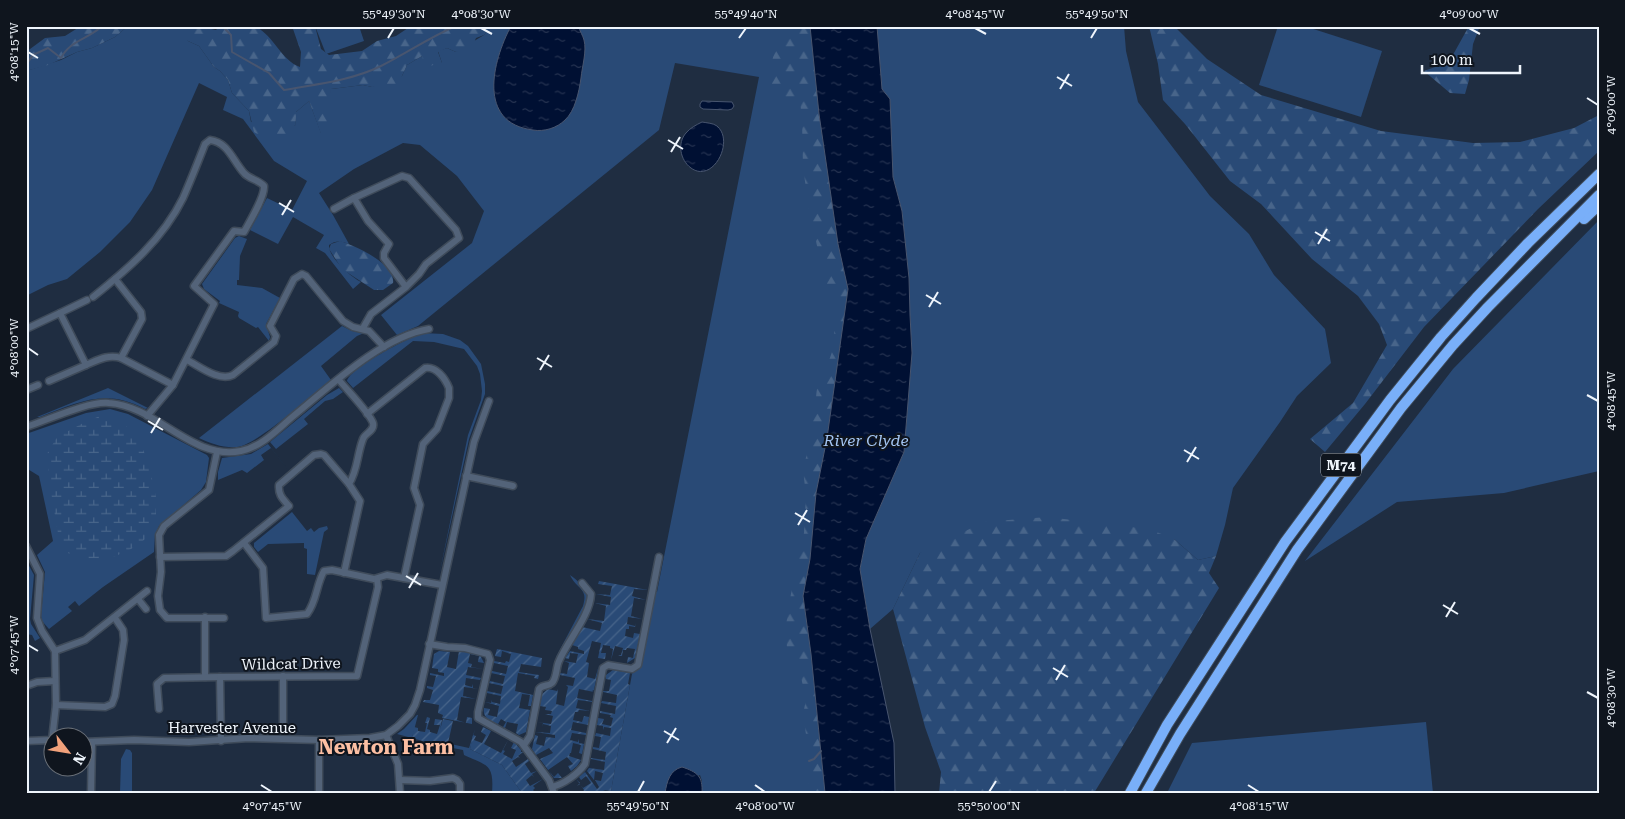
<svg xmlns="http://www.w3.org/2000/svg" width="1625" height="819" font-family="'Roboto Serif',serif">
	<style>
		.green { fill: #294a76 }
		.forest { fill: url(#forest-firs) }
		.wetland { fill: url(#wetland-marsh) }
		.garden { fill: url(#garden-furrows) }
		.water { fill: url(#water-ripples); stroke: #48556f }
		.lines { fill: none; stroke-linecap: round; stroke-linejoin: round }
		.stream { stroke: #48556f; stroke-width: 2 }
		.minor-casing { stroke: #3f4b5a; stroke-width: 9 }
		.highway-casing { stroke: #3f4b5a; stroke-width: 12 }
		.minor { stroke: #536379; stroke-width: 6 }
		.highway { stroke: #79aff9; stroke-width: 10 }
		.ticks { fill: none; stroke: #eff5fc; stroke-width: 2 }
		.labels { text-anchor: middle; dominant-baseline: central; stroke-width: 4; stroke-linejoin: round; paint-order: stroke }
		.shield { fill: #0f151e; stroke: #acb2b9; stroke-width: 1 }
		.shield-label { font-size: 14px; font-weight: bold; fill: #eff5fc }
		.street-label { font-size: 15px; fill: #eff5fc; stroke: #0f151e }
		.water-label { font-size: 16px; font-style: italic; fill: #a2c4f2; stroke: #0f151e }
		.district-label { font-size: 20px; font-weight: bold; fill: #fcbfa3; stroke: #0f151e }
		.neatline { fill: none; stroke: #eff5fc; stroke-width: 2 }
		.ticks-label { font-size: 12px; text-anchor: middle; fill: #eff5fc }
	</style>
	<defs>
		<pattern id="forest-firs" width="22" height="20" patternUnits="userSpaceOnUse" patternTransform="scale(1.25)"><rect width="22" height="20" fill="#294a76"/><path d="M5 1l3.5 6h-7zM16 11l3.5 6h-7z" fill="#48658a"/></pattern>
		<pattern id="wetland-marsh" width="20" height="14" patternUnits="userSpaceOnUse" patternTransform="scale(1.25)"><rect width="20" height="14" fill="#294a76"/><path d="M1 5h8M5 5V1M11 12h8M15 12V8" fill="none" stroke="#48658a"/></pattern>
		<pattern id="garden-furrows" width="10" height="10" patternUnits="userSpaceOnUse" patternTransform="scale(1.25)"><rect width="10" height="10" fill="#294a76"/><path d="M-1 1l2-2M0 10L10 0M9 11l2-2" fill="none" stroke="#48658a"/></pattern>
		<pattern id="water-ripples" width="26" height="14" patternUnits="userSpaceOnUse" patternTransform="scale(1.25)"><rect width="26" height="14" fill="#001033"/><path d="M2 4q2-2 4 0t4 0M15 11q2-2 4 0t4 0" fill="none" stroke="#263351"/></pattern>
	</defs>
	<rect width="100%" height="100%" fill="#1f2d41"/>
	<g class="green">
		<path d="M128,26H185L181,28L188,41L199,46L214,67L220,71L228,80L232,93L249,111L251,122L295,126L296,112L309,101L321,133L331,89L363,85L372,87L402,76L407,65L422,56L442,63L438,51L447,48L456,52L484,35L491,26H810L848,289L818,727L825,793H702V781L700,775L666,790L665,793H611V791L632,674L633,672L641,667L654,591L657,592L759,77L675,63L659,130L418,326L397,335L381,315L472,243L484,211L457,176L420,145L403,143L354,169L319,193L333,215L349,244C341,241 336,240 329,245C328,257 351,277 361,282L353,289L325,253L316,248L324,235L293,217L278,244L250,230L267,198L292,210L307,181L274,161L243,119L223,110L227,97L199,83L152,190L130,222L100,252L67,279L48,285L26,296V71L61,60L77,52L92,48L115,37Z"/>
		<polygon points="315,26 359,26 364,41 326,54"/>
		<polygon points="877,26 1124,26 1126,51 1138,102 1210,196 1249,234 1274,275 1325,329 1331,363 1297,396 1280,422 1233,488 1225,525 1216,556 1198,560 1174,539 920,553 893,609 870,629 860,569 866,539 904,452 912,353 910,315 909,278 902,211 893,177 890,99 882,89"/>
		<polygon points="1278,26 1304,26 1382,51 1361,117 1259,85"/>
		<polygon points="1599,220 1599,471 1504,493 1397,502 1305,561 1453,369"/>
		<polygon points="239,236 247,239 240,256 239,280 237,280 237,285 262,288 280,298 266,324 270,337 269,341 258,327 256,328 239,318 238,316 239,312 219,303 220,301 204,289 202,284 235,238"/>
		<path d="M342,326L352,331L364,333L357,336L321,366L331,380C312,395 257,445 237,447C223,448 212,444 199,438Z"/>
		<path d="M423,333L443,334L460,340L468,346L481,364L485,384V394L469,439L439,576L468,435L481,400L482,391L480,374L477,366L464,349L434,342L413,341L353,388L347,381C351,367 408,338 423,333Z"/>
		<path d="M108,388L148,408L145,409C105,388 79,402 40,417H37Z"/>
		<polygon points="339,388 343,392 333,399 325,401 304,419 308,424 276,449 270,442 327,395"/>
		<polygon points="110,409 128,414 207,455 209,458 206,482 201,490 159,526 155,535 154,552 103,587 79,606 75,601 68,607 72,611 49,629 42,621 41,616 45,572 37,555 53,541 39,476 26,468 26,434 86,413"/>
		<polygon points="268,444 289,471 271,448 261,455 264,460 247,473 242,470 218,480 218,472 222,458 251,454"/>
		<polygon points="292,512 307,531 311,528 314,532 319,528 327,526 328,529 324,532 315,575 307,574 307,549 304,548 304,543 268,544 258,552 254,547 254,543"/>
		<polygon points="27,562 34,575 30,619 31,624 40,638 35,641 32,635 26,634"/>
		<path d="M570,575C576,579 586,588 587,595C589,606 564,646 557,658L556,657L583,606C589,588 576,589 570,575Z"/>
		<polygon points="417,715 418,715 412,738 397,734 404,729"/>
		<polygon points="1426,722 1433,793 1167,793 1192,743"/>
		<path d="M475,729L470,749L502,765L522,793H492C494,764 488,766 464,755L463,750L437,745V741L469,748Z"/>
		<polygon points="126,749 130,750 132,753 132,793 120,793 121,759"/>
	</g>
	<g class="forest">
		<polygon points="81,26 128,26 115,37 92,48 77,52 48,65 26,71 26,52 45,38 65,36"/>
		<path d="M185,26H197L216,30L220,26C229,26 249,24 256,27C274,36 281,60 300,67L301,52L292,26H315L321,49L329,55L362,51L377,41L396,36L411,26H491L484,35L476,38L471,50L456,52L447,48L438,52L442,63L425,67L422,56L407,65L402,76L395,85L372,87L363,85L331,89L330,128L321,134L309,101L296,112C296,116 296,121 295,125C291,146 267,141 254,132L249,111L232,93L228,80L220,71L214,67L199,46L188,41L180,34L181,28Z"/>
		<polygon points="785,26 810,26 838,244 848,289 827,438 816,493 810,559 803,596 811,654 825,793 810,793 808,778 809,755 803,714 806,700 801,677 787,647 785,631 794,575 804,533 806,495 803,470 808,449 809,432 814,418 817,387 821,377 826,369 832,352 837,308 824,277 809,210 803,167 802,120 800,101 781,97 772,87 771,66 774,53 786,40"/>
		<polygon points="1149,26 1174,26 1207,59 1261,95 1381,131 1473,143 1520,142 1574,128 1599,115 1599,151 1538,209 1424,327 1365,404 1325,452 1310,439 1353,403 1387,345 1379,324 1358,296 1312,259 1261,204 1230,181 1185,124 1163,100 1158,64"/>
		<polygon points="1469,26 1480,26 1473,44 1469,80 1465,94 1450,93 1424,71 1449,62"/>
		<path d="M340,241C356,246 396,264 393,283L383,290H374L342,269L329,249L331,244Z"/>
		<polygon points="1047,517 1149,529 1174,539 1198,560 1216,556 1209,573 1219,588 1094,793 939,793 941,772 925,727 893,609 920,553 984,522"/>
	</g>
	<polygon class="wetland" points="106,414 125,425 139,441 148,461 156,497 156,522 144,540 131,549 98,564 85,562 68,553 58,533 50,486 47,454 57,437 87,421"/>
	<g class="garden">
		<polygon points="599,581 648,590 634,589 632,596 646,600 634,598 631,616 642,619 628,617 627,624 635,626 636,623 635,627 641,628 629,626 629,629 626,629 625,636 633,638 634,633 640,634 635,658 627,663 628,657 633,658 635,649 627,648 626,650 623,650 621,662 622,656 618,656 621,655 623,648 615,646 611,660 613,649 610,648 610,646 603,645 601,653 606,653 605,659 598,658 601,643 592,641 586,662 589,663 587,677 595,679 599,665 594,690 592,691 594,692 579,689 577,698 592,701 592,702 586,701 586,704 586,701 578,700 576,708 590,711 579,710 578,712 575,712 573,720 582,722 584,716 589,717 588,725 573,722 571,730 586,733 586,735 572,733 570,740 578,742 579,739 579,743 584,744 582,754 579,753 581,745 573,743 571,753 570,753 569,756 581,760 577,766 571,771 568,766 573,764 567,757 548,770 554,777 558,773 562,778 554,778 540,759 553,753 549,748 536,755 532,749 535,735 538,736 536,744 544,746 546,737 555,738 555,735 535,732 550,733 551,726 543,724 542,727 543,723 537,722 551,724 553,716 545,714 551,714 552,711 545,710 546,707 540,706 542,694 548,689 557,691 558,689 556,704 564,706 568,687 566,685 573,686 575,678 560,675 560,673 567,674 569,663 564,661 576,663 578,654 570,653 569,659 565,658 570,651 584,654 584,651 578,649 578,647 572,645 582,627 600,631 602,623 587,619 604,621 606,606 595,603 610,605 611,597 596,594 610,595 612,586 598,584"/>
		<path d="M497,649L542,658L541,667L521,664L519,672L539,675L538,679L534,678L535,676L518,673L515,691L533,695L531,706H528L530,695L522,694L519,708L530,710L526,732L519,735L516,733L518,724L507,722L505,728L503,727L506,722L501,719L498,724C491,721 482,718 484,708L490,709L488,715L497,717L499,706L485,702L491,703L492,700V702L500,704L501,696L487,693V691L501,694L503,686L489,683L490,681L503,684L505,676L491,673L492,671L506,674L508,666L494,663V661L505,663L506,661L509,662L511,654L502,651L501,657L495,656Z"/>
		<polygon points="439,651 450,652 447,667 456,669 459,651 480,655 484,663 478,662 479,656 470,654 468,663 472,664 471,667 483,669 468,667 466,675 481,678 480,680 466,678 465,685 472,687 473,684 473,688 479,689 464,687 463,696 476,699 461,697 457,720 466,723 467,717 472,718 472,724 442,718 443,715 438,713 439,705 423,702 424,700 430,700 433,690 427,688 427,686 433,687 436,676 430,675 430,673 444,676 444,673 438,672 438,669 432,668 434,654"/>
		<polygon points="613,670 630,673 628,684 630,685 611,791 603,790 610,793 582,793 584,790 580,784 577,786 580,783 576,779 583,788 591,783 586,776 581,780 579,777 585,772 597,789 599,787 595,780 601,781 603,773 595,771 594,780 587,771 589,768 604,770 605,762 591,759 591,758 605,760 606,752 593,749 593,747 599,748 601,737 595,736 596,733 610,736 611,728 604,727 603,730 603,726 597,725 598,718 604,719 602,724 611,726 613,718 610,717 611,715 600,713 600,711 615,714 616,706 601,703 602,701 616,703 617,695 603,692 603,691 609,691 611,680 606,679 606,675"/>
		<polygon points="427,717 430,718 427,729 430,730 430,732 437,734 440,725 434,725 435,719 442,720 440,730 443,719 453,721 448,743 438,741 437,745 412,738 414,727 418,728 418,731 425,732 427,723 425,723"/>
		<polygon points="483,727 491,731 484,744 501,753 508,740 503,750 505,751 503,754 512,759 516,750 511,748 514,742 521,750 521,752 523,752 518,756 520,758 518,757 512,761 516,767 528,759 529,761 525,764 531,773 537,771 532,774 534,777 532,775 526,780 530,786 543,779 533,786 535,788 533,790 535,793 522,793 502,765 470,749 473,735 476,736 474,740 482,743 486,735 481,732"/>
	</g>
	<g class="water">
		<path d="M511,26H578C580,31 583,36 584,40C587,51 582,67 581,78C579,92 575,111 565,120C557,128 544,132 533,130C477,123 492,62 511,26Z"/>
		<polygon points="810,26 877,26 882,89 890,99 893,177 902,211 909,278 910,315 912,353 904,452 866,539 860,569 870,629 894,743 895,793 825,793 811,654 803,596 810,559 816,493 827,438 848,289 838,244 819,114"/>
		<polygon points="702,101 732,102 734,106 732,109 728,110 703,109 700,107 700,104"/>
		<path d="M702,122C707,123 713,123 717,126C735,141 713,184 691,168C680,160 677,143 686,133C690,128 696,125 702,122Z"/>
		<path d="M682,767C697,772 703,776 702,793H665C667,781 670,770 682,767Z"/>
	</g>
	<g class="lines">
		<g class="stream">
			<path d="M222,26L231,35L232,52L269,73L284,90C317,84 350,81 381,66C407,53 430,37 456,26"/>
			<path d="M26,65L33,55L48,48L61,58C70,40 89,39 102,26"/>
			<polyline points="809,761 814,759 821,751"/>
		</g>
		<defs>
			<g id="minor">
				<polyline points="334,209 354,198"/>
				<polyline points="115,279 141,312 142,319 121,358"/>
				<path d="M93,297C128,269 163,239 183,198C191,180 198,162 205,144L210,140C228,142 233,161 244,173C249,179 259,180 264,186C265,197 250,221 244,232L234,231L194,286L214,304L173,385L147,416"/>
				<polyline points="60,313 87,300"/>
				<polyline points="363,328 371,314 406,287 419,274 426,264 459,238 456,230 409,178 402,176 354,198 368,221 389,244 384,253 384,258 406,287"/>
				<path d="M26,329L60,313L86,365C98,360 108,354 121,358L173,385"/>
				<path d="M187,360C199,366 219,382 233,375L274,342L276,336L270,326L294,279L302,274L306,276L343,321L353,327L369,331L384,347"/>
				<path d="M339,380C347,390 369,412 373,423C375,431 365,433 363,439C357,454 358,470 349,484L360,501L344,573"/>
				<polyline points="49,381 86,365"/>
				<polyline points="26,390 38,385"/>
				<path d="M367,414L425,368C436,366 445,378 449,388V398L437,429L423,444L414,488L420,505L404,578"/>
				<path d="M26,427C48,420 88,401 109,403C157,406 192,461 241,451C261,447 277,430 291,418C329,387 381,337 429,329"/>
				<polyline points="217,452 209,490 164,526 159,535 161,572 158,596 160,610 167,618 224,618"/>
				<polyline points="466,476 513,486"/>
				<path d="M244,543L263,568L266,618L307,614C317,601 316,585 324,571L332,570L374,579L387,575L442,585"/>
				<polyline points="26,546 40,574 37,618 42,631 55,651 56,705 52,740"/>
				<path d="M160,557L226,556L233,551L289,506C283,499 278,495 279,485L314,455L321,454L324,455L349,484"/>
				<polyline points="138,599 146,609"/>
				<polyline points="205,617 205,677"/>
				<polyline points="429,644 447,647 465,648 488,654 490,660 478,712 478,718 521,742 549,780 554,793"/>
				<polyline points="55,651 85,640 147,591"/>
				<polyline points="283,676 283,729"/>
				<polyline points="26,686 37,682 55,681"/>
				<polyline points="56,705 105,707 112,704 115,696 124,640 123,630 115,618"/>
				<polyline points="159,709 157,684 164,678 220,677"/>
				<polyline points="386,735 398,764 400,793"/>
				<polyline points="26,741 52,740"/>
				<polyline points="221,741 220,677 357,676 378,587 377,579"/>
				<polyline points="82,742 134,740 189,742 249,738 319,740 370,738 386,735 398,726 410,714 415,705 420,690 474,442 489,401"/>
				<path d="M524,745L530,736L539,689C543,684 548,687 552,683C557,678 556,667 559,661C568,640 590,616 591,594L582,583"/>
				<polyline points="400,780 430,781 453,778 457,780 460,784 460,793"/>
				<path d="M552,787C564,784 578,774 585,764L603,668L608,665L632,669L638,665L659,557"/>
				<polyline points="91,793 92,743"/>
				<polyline points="319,793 319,740"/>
			</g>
			<g id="highway">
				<polyline points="1584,219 1599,205"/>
				<polyline points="1130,793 1167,725 1285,542 1390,400 1441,337 1476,298 1528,243 1599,174"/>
				<polyline points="1146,793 1180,734 1297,550 1401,408 1453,345 1488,307 1599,195"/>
			</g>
		</defs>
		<use href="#minor" class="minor-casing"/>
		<use href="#highway" class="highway-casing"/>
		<use href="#minor" class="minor"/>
		<use href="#highway" class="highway"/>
	</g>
	<path class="ticks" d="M481,28L492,34M975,28L986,34M1469,28L1480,34M388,38L394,28M739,38L746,28M1091,38L1097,28M28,52L38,58M1057,77L1072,86M1060,89L1069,74M1587,98L1598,105M668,140L683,149M671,152L680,137M279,203L294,212M282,215L291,200M1315,232L1330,241M1318,244L1327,229M926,295L941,304M929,307L938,292M28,348L38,355M537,358L552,367M540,370L549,355M1587,395L1598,401M148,421L163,430M151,433L160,418M1184,450L1199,459M1187,462L1196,447M795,513L810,522M798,525L807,510M406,576L421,585M409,588L418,573M1443,605L1458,614M1446,617L1455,602M28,645L38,651M1053,668L1068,677M1056,680L1065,665M1587,692L1598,698M664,731L679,740M667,743L676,728M261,785L272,792M755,785L765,792M1248,785L1259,792M638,792L644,781M989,792L996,781"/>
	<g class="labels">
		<rect class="shield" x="1321" y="453.5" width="40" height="23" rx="4"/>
		<g class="shield-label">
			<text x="1341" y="465">M74</text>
		</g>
		<g class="street-label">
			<text transform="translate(291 664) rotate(-1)">Wildcat Drive</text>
			<text x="232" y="728">Harvester Avenue</text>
		</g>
		<g class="water-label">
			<text x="866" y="440">River Clyde</text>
		</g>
		<g class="district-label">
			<text x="386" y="747">Newton Farm</text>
		</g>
	</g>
	<rect width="1625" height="819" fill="none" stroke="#0f151e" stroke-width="55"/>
	<g transform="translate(68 752) rotate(121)"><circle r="24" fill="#0f151e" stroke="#696f77"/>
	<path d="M0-4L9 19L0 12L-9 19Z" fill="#f1a17b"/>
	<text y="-8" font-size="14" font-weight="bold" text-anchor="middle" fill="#eff5fc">N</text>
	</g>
	<path d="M1422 65v8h98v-8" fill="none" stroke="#eff5fc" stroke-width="2.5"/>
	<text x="1430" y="65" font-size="15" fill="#eff5fc" stroke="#0f151e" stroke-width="4" paint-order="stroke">100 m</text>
	<rect x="28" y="28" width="1570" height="764" class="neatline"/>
	<g class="ticks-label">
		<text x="394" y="18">55°49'30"N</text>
		<text x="481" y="18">4°08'30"W</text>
		<text x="746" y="18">55°49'40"N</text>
		<text x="975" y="18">4°08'45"W</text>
		<text x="1097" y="18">55°49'50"N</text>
		<text x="1469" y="18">4°09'00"W</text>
		<text transform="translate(14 52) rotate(-90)" y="4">4°08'15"W</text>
		<text transform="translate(1611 105) rotate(-90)" y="4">4°09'00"W</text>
		<text transform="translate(14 348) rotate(-90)" y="4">4°08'00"W</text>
		<text transform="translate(1611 401) rotate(-90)" y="4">4°08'45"W</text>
		<text transform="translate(14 645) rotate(-90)" y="4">4°07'45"W</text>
		<text transform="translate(1611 698) rotate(-90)" y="4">4°08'30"W</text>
		<text x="272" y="810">4°07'45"W</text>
		<text x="638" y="810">55°49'50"N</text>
		<text x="765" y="810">4°08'00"W</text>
		<text x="989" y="810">55°50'00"N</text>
		<text x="1259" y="810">4°08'15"W</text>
	</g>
</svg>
